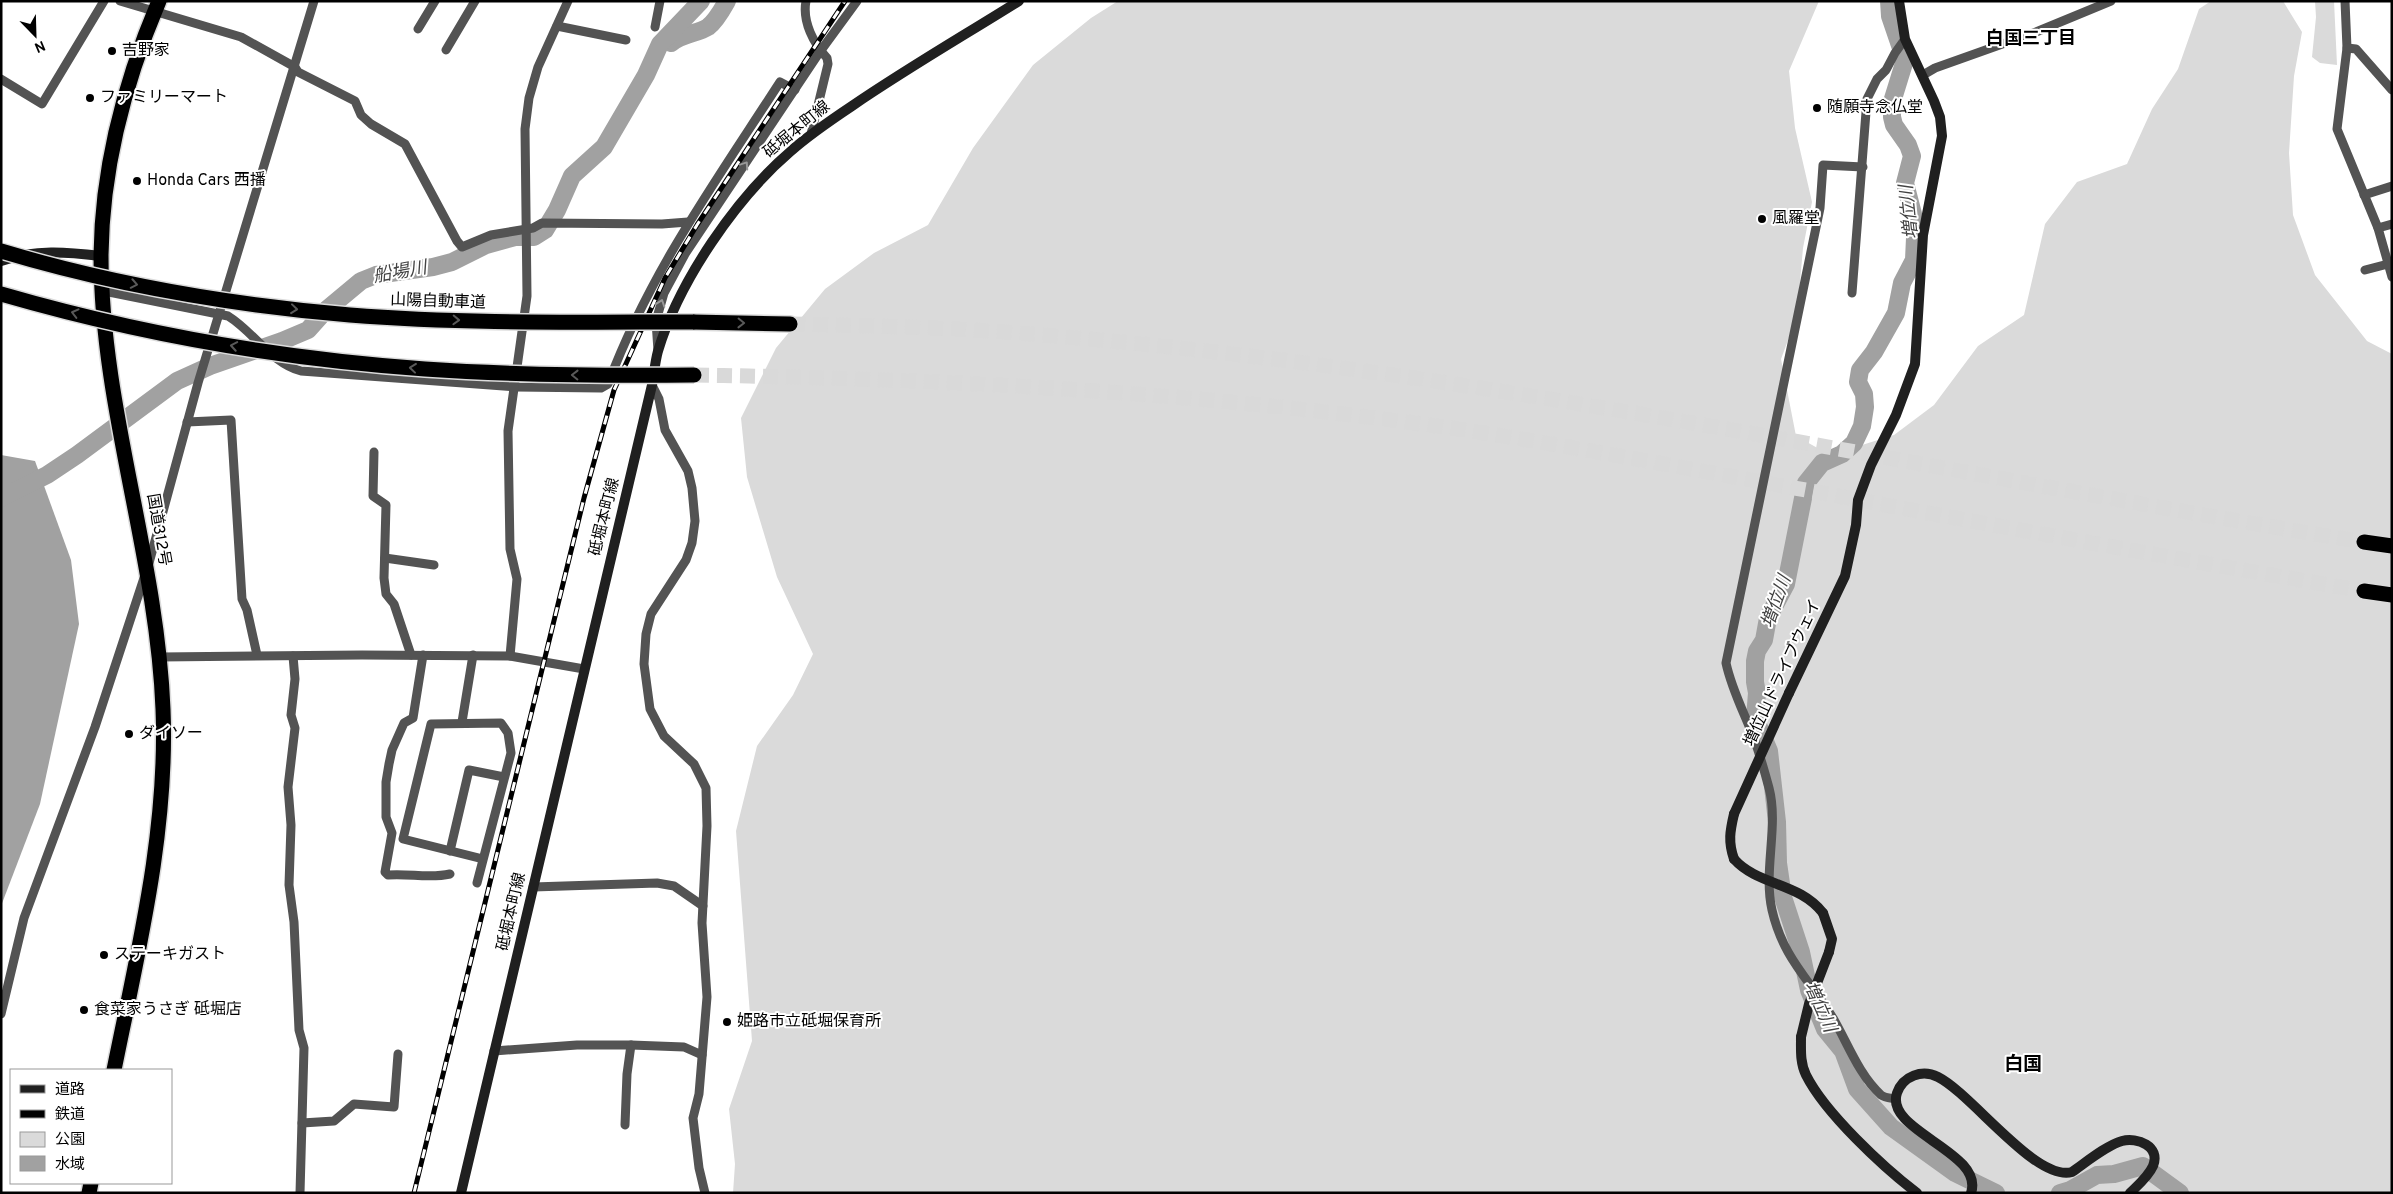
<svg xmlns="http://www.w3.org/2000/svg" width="2393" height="1194" font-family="Overpass,'Noto Sans JP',sans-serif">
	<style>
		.green { fill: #dadada }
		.water { fill: #a1a1a1 }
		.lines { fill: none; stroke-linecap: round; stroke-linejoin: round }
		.river { stroke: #a1a1a1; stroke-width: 18 }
		.highway-tunnel { stroke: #d9d9d9; stroke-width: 15; stroke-dasharray: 15 8; stroke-linecap: butt }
		.highway-casing { stroke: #dbdbdb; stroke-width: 18 }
		.street { stroke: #535353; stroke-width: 9 }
		.secondary { stroke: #202020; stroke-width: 10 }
		.highway { stroke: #000; stroke-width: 15 }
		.rail-casing { stroke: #000; stroke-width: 5 }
		.rail { stroke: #fff; stroke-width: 3; stroke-dasharray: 9; stroke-linecap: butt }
		.highway-bridge-casing { stroke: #dbdbdb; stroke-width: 18; stroke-linecap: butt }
		.secondary-bridge { stroke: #202020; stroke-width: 10 }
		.highway-bridge { stroke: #000; stroke-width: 15 }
		.oneway { stroke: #989898 }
		.oneway2 { stroke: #595959 }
		.poi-dot { fill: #000; stroke: #fff; stroke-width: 2 }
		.labels { text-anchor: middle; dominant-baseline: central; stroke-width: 4; stroke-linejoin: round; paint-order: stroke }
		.poi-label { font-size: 16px; fill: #000; stroke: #fff; text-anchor: start }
		.street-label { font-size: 16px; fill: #000; stroke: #fff }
		.neighbourhood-label { font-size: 18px; font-weight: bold; fill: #000; stroke: #fff }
		.water-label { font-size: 18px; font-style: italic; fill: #424242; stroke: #fff }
		.quarter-label { font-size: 19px; font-weight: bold; fill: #000; stroke: #fff }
	</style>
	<rect width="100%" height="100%" fill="#fff"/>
	<g class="green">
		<polygon points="1118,1 1819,1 1789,71 1795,128 1812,202 1803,248 1797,316 1781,359 1796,436 1830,455 1894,435 1934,405 1978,346 2024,315 2045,224 2077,182 2127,164 2152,109 2178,69 2199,9 2211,1 2283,1 2302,32 2294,76 2289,153 2293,215 2315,275 2367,341 2392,354 2392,1193 733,1193 735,1164 729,1109 752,1041 736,831 757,746 793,695 813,654 777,577 747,477 741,418 776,348 825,289 874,253 928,225 973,148 1033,65 1091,18"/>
		<polygon points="2315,1 2334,1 2337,65 2320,63 2312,57 2316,17"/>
	</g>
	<polygon class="water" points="1,455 35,461 71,560 79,624 40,804 1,906"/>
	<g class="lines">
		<g class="river">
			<polyline points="1889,1 1890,16 1905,60 1892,102 1892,117 1894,125 1908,145 1912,156 1905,183 1913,214 1915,238 1914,260 1902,283 1896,313 1874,352 1860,370 1858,382 1864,394 1865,407 1862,426 1854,443 1842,454 1822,463 1806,483 1786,584 1768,618 1764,640 1757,651 1755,661 1755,682 1757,693 1755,718 1769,751 1777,822 1778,863 1783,897 1801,952 1809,990 1825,1029 1843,1051 1857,1089 1891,1127 1955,1173 1996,1193"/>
			<path d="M671,43C684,33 697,34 708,27C716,21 722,10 727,1"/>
			<polyline points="1,498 47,475 77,455 177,381 210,366 282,341 308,330 325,311 361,281 376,275 433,267 452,262 486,245 515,237 534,237 545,230 557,210 572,176 604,147 646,75 660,44 701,1"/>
			<polyline points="2060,1193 2070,1190 2097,1175 2114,1174 2143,1166 2180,1193"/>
		</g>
		<g class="highway-tunnel">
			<path d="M790,324C870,326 950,327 1030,334C1479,369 1920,470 2364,542"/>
			<path d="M694,375C954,379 1214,393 1471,431C1588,449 1705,472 1822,493C2002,527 2183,560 2364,591"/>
		</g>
		<defs>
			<g id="highway">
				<polyline points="693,322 790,324"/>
				<polyline points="2364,542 2392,546"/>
				<polyline points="2364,591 2392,595"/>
				<path d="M114,1070C138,951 168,831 163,709C157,556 101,408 101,255C102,167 125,81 159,1"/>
				<polyline points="89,1193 91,1183"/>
			</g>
		</defs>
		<use href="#highway" class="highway-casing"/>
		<g class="street">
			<polyline points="120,1 241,37 295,67 298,72 355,101 361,115 371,124 405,144 457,241 462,247 491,235 533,228 542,223 662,224 688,222"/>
			<path d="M806,1C802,22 814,44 827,58L828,64L811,134"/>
			<polyline points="2345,1 2347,48 2337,129 2378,228 2392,277"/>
			<polyline points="557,26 626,40"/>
			<polyline points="655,27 660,1"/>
			<polyline points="418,29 435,1"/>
			<polyline points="2347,48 2356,49 2392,90"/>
			<polyline points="446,50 475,1"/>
			<polyline points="1923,75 1935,68 2036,32 2111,1"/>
			<polyline points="1,79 42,104 104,1"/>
			<path d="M1863,167L1823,165L1820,208L1726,663C1732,691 1745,714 1755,741C1760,756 1765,773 1769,788C1779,826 1763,870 1772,910C1783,958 1809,979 1833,1018C1848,1044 1859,1075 1881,1095C1885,1098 1891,1098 1896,1099"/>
			<polyline points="2364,195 2392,186"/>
			<polyline points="2378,228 2392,224"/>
			<polyline points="2365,270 2388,264"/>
			<path d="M104,291L228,316C254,332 271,363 301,371L516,387L601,388L608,384C650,272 716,181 780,82L795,90"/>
			<polyline points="1852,293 1867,99 1877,79 1886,70 1895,53 1905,39"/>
			<polyline points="658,351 656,321 664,293 685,254 819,53 857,1"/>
			<polyline points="652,385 659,399 665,430 688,471 692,488 695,521 692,543 686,560 651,614 646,634 644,664 650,709 664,736 694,764 706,788 707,826 702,923 707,997 699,1094 693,1118 699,1168 705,1193"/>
			<polyline points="187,422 231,420 242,599 247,610 257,655"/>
			<polyline points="374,452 373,496 386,505 384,578 386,594 394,604 411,655"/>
			<polyline points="385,558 434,565"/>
			<polyline points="149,563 198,383 314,1"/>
			<path d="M423,655L413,718L404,723L392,750L389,764L386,782V817L392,833L385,872L388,875C409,873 429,879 450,874"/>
			<polyline points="293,656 295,679 291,715 295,728 288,787 291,825 289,885 294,922 299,1030 304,1048 300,1193"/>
			<polyline points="510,656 517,579 510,549 508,431 527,296 525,129 529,98 538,67 568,1"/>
			<polyline points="160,657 362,655 510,656 584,669"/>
			<polyline points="462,722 473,655"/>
			<polyline points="450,851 469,770 504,777"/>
			<polyline points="477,883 511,753 508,733 501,723 431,724 403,839 483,859"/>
			<polyline points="533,887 657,883 674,886 703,906"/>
			<polyline points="1,1014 24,918 95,727 145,575"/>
			<polyline points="494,1051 577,1045 631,1045 684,1047 702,1055"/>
			<polyline points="302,1123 334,1121 354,1104 394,1107 398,1054"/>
			<polyline points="625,1125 627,1074 631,1045"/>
		</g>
		<g class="secondary">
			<path d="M1,261C35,249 67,252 101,256"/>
			<polyline points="1789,693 1845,576 1856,525 1858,500 1871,465 1896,415 1915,364 1923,235 1942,136 1940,117 1934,101 1905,39 1899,1"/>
			<path d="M1734,814C1730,831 1728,842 1734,859"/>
			<polyline points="1823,913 1832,939 1829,952"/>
			<path d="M1801,1037C1801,1050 1800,1063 1806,1075C1825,1113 1883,1167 1917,1193"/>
			<path d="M461,1193L652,385C654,374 655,362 658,351C679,281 736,198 791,151C810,134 831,120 852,106C906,69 963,36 1019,1"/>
			<path d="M1971,1193C1985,1152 1884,1131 1897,1093C1903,1076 1922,1069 1938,1077C1972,1094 2036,1182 2072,1172C2085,1163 2107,1145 2122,1141C2137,1137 2161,1146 2153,1166C2148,1177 2138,1185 2130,1193"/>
		</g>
		<use href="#highway" class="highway"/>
		<defs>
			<polyline id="rail" points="414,1193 584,498 614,390 665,278 697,225 845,1"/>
		</defs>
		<use href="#rail" class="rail-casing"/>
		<use href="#rail" class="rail"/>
		<defs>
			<g id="highway-bridge">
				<path d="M1,251C114,285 232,305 350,315C464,324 578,322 693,322"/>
				<path d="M1,294C139,334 282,359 425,369C515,375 604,376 694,375"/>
			</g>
		</defs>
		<use href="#highway-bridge" class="highway-bridge-casing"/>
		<g class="secondary-bridge">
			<polyline points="1734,814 1789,693"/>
			<path d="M1734,859C1758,886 1799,882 1823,913"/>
			<polyline points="1801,1037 1809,1004 1829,952"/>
		</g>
		<use href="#highway-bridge" class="highway-bridge"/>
	</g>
	<defs><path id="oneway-chevron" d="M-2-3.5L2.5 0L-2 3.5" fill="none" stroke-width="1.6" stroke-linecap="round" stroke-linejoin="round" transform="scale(1.25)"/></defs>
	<g class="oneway">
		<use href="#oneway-chevron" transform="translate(745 165) rotate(-56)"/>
		<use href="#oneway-chevron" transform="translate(661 303) rotate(-71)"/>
	</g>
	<g class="oneway2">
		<use href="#oneway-chevron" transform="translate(134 284) rotate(11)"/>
		<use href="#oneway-chevron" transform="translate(294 309) rotate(6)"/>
		<use href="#oneway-chevron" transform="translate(75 313) rotate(-166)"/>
		<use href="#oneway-chevron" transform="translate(456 320) rotate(2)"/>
		<use href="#oneway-chevron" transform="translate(741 323) rotate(1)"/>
		<use href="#oneway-chevron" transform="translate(234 346) rotate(-170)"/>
		<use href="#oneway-chevron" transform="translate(413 368) rotate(-174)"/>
		<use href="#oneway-chevron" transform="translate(575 375) rotate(-179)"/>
	</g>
	<g class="poi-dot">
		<circle cx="112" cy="51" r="5"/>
		<circle cx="90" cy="98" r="5"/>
		<circle cx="1817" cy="108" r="5"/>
		<circle cx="137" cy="181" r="5"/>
		<circle cx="1762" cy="219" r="5"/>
		<circle cx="129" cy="734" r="5"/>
		<circle cx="104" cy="955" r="5"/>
		<circle cx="84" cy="1010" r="5"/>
		<circle cx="727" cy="1022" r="5"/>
	</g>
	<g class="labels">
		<g class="poi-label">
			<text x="122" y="51">吉野家</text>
			<text x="100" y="98">ファミリーマート</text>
			<text x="1827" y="108">随願寺念仏堂</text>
			<text x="147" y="181">Honda Cars 西播</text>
			<text x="1772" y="219">風羅堂</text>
			<text x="139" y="734">ダイソー</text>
			<text x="114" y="955">ステーキガスト</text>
			<text x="94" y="1010">食菜家うさぎ 砥堀店</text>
			<text x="737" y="1022">姫路市立砥堀保育所</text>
		</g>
		<g class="street-label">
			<text transform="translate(797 130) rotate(-39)">砥堀本町線</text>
			<text transform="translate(438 302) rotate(2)">山陽自動車道</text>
			<text transform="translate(605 517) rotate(-76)">砥堀本町線</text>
			<text transform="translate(158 530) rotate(80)">国道312号</text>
			<text transform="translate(1783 673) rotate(-65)">増位山ドライブウェイ</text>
			<text transform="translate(512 912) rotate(-77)">砥堀本町線</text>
		</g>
		<g class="neighbourhood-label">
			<text x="2031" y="39">白国三丁目</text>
		</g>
		<g class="water-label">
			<text transform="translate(1910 212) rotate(-96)">増位川</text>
			<text transform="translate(400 273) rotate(-10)">船場川</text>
			<text transform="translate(1777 602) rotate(-70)">増位川</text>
			<text transform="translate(1819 1007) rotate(66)">増位川</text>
		</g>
		<g class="quarter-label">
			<text x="2023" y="1065">白国</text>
		</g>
	</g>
	<rect width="2393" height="1194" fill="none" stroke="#000000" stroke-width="5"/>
	<rect x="10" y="1069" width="162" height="115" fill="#ffffff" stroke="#999999"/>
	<rect x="20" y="1085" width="25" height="8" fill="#202020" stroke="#999999"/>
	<text x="55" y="1094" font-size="15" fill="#000000">道路</text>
	<rect x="20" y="1110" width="25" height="8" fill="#000000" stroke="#999999"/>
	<text x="55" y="1119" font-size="15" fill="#000000">鉄道</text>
	<rect x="20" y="1132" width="25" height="15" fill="#dadada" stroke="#999999"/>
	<text x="55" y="1144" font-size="15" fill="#000000">公園</text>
	<rect x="20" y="1156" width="25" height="15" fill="#a1a1a1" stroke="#999999"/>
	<text x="55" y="1169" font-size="15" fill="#000000">水域</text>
	<g transform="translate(35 35) rotate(157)" stroke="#ffffff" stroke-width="4" paint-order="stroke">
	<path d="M0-4L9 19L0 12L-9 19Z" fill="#000000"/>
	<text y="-8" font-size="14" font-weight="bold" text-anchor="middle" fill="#000000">N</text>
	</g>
</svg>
